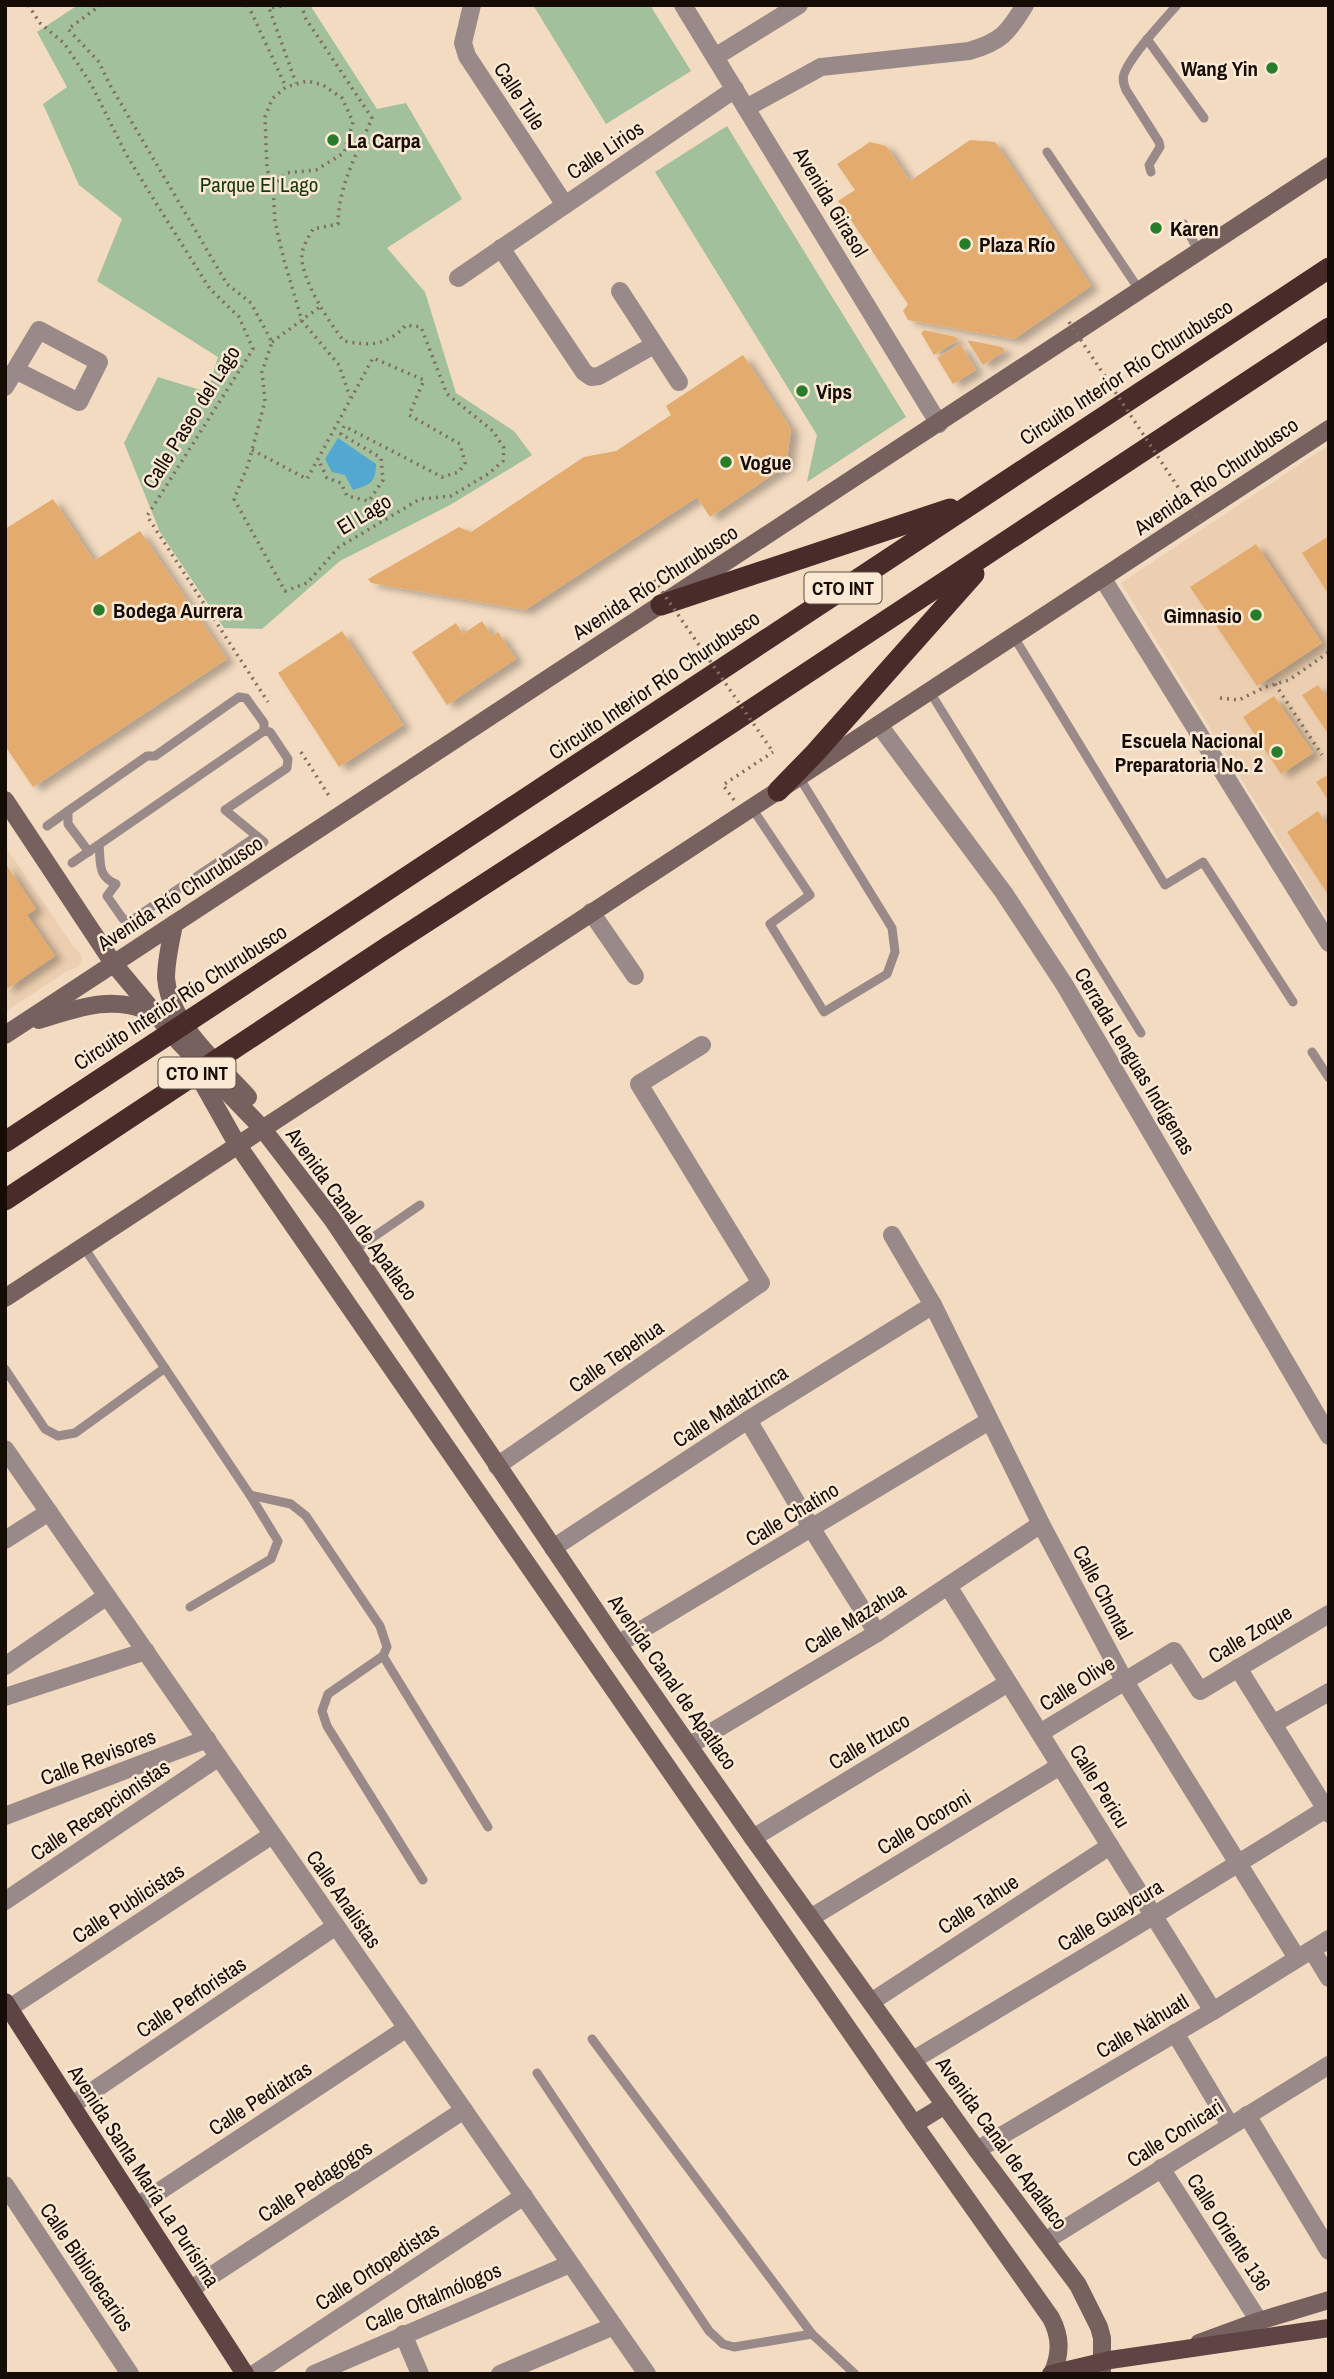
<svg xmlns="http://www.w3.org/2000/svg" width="1334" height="2379" font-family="'Archivo Narrow',sans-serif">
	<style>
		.built { fill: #eccfb0 }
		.green { fill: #a1c09b }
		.water { fill: #53a8d1 }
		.building { fill: #e3ac6e; filter: url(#shadow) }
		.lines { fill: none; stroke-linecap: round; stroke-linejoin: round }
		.path { stroke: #7f6f5f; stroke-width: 3.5; stroke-dasharray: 2 5; stroke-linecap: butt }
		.lane { stroke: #998988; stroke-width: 9 }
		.street { stroke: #998988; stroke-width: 18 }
		.secondary { stroke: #77615e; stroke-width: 18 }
		.primary { stroke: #5e4442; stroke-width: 18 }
		.highway { stroke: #492c2a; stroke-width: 21 }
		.path-bridge { stroke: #7f6f5f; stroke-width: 3.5; stroke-dasharray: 2 5; stroke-linecap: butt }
		.highway-bridge { stroke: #492c2a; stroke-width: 21 }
		.poi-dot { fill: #287d2a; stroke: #fce9d4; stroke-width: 2.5 }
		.labels { text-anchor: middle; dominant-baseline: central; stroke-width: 5; stroke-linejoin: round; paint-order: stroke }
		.shield { fill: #fce9d4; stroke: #5a4e43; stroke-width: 2 }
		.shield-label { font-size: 19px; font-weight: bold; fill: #140c05 }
		.poi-label { font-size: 21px; font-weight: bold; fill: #140c05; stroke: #fce9d4; text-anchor: start }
		.street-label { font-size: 21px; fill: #140c05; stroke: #fce9d4 }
		.park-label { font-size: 21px; fill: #15380e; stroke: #fce9d4 }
	</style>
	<defs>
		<filter id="shadow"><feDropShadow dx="8" dy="4.5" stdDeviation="3.5" flood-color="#0004"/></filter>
	</defs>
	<rect width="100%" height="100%" fill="#f3dbc1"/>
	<g class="built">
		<polygon points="1329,445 1329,922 1121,583"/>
		<polygon points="5,846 73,946 81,954 82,959 79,967 67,971 5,1012"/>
	</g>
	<g class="green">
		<polygon points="78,5 310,5 377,109 406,103 462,199 387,248 425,292 456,393 514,431 532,455 450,505 340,561 262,629 224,628 160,532 124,443 158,377 207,392 218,357 97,281 122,219 79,185 43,104 67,87 37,32"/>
		<polygon points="533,5 650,5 691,71 606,124"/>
		<polygon points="727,126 906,417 807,482 817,435 655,172"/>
	</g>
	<path class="water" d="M338,438L376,464C376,482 370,485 353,490L345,475L332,472L325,459Z"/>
	<g class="building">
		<polygon points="970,140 995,142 1091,286 1014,339 908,320 903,311 908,304 838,201 855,190 837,164 870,142 886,146 910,181"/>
		<polygon points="924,330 956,337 958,340 934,355 921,333"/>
		<polygon points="967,340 1002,347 1005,351 983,365"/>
		<polygon points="960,344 976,370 953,384 937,358"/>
		<polygon points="743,355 791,429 786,466 710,517 697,497 525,610 371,583 368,579 459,527 471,532 584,457 616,451 671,415 666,406"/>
		<polygon points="53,499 94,561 140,531 227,659 33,787 5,746 5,529"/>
		<polygon points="1329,536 1329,595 1302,553"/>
		<polygon points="1256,544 1322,643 1257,686 1190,587"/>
		<polygon points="482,621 492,636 498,632 516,659 447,705 412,652 456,623 463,634"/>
		<polygon points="342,631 403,725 339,767 278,673"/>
		<polygon points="1318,685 1329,701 1329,735 1302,695"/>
		<polygon points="1274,696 1313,753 1281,774 1243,717"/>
		<polygon points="1329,774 1329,801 1316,782"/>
		<polygon points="1318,811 1329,828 1329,896 1287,832"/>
		<polygon points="5,863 36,909 27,915 55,956 5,990"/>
	</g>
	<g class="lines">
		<g class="path">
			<polyline points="28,5 40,23 64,43 91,84 126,154 156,203 210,289 239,317 253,349 147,516 268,702"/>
			<path d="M101,5L68,29L99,62L110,85L227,284L251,303L272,342L262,372L265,401L248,465L234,499L285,591L307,583L339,547L420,499L451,496L488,474L503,461L504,448L493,431L447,394L421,327L406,325C387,346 369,346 344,341C330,324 300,278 302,255C302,247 309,236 313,229L338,224C338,186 358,152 372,118L306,19L301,5"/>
			<polyline points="248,5 286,87"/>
			<polyline points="288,5 269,8 296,83"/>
			<polyline points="273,187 286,173 316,170 344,153 353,122 342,98 323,85 307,81 286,87 272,99 265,117 267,169 273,187 275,222 284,260 302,321 339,365 350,397"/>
			<polyline points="272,342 321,306"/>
			<polyline points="252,450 307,479 373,358 424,380 409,415 460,444 465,463 459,472 442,477 344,426 341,434 381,458 383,480 369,501 347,496 341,483 327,478 318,459"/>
			<polyline points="638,597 636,593 654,580"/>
			<polyline points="1275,684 1322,755"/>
			<polyline points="1220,698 1239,700 1265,687 1289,680 1329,652"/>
			<polyline points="301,752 331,799"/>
			<polyline points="734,800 723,785 773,752"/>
		</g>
		<g class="lane">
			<polyline points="1147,39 1204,118"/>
			<polyline points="1047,152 1140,291"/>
			<path d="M1151,172L1149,165L1160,147L1159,142L1126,90C1124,85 1122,80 1124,74C1131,55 1163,21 1177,5"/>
			<polyline points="1184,224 1199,252"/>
			<polyline points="1014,637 1165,885 1203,862 1293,1002"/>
			<polyline points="930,692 1141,1033"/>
			<polyline points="752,808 810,895 770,924 824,1012 887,974 895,952 892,928 799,777"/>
			<polyline points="47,826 68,811"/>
			<path d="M99,845C101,863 97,876 116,884L107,896L123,919L132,920L257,836"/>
			<polyline points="89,852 68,824 68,811 147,756 155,756 239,697 246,698 264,723 264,731"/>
			<polyline points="72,863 264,731 270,732 288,759 287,768 225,810 264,842"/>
			<polyline points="1312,1052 1329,1078"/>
			<polyline points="83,1246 250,1495 278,1541 271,1559 190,1607"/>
			<polyline points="353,1251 420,1205"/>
			<polyline points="5,1369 45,1429 58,1436 75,1433 165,1368"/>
			<polyline points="250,1495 291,1504 306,1516 380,1626 387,1647 383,1656 328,1694 322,1711 327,1726 423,1880"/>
			<polyline points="383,1656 488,1827"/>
			<polyline points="592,2039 812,2334"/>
			<polyline points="537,2073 709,2331 723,2344 734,2347 812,2334 855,2374"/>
		</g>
		<g class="street">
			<polyline points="472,5 463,43 467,56 565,205"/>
			<polyline points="683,5 939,424"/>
			<polyline points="715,57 799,5"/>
			<path d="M746,108L821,67L969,51C1001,42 1008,33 1025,5"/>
			<polyline points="501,248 584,372 591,377 599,376 654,345"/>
			<polyline points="458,278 735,89"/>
			<polyline points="620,291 679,382"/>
			<polyline points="5,387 39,330 99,362 79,402 15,370"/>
			<polyline points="1103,579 1329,943"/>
			<polyline points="879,725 1004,893 1064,984 1329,1436"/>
			<polyline points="591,912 635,976"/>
			<polyline points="892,1235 933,1305 1041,1524 1124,1680 1297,1958"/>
			<polyline points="748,1420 812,1529 877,1633"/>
			<polyline points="5,1449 647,2374"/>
			<polyline points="497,1466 761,1283 639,1084 702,1045"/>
			<polyline points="5,1540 49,1512"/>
			<polyline points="553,1548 748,1420 933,1305"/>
			<polyline points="948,1586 1213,2011"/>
			<polyline points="618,1644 989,1421"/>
			<polyline points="5,1666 107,1596"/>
			<polyline points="1238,1668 1329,1814"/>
			<polyline points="5,1697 146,1651"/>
			<polyline points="1273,1724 1329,1692"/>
			<polyline points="1040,1733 1174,1651 1200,1691 1329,1614"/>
			<polyline points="690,1745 877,1633 1041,1524"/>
			<polyline points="5,1816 207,1739"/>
			<polyline points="753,1838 1008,1683"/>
			<polyline points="5,1901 219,1757"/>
			<polyline points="812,1917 1060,1766"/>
			<polyline points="1312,1950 1329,1978"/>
			<polyline points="871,2002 1110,1846"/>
			<polyline points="5,2011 272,1835"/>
			<polyline points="1175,2033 1230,2125"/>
			<polyline points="913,2060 1153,1916 1329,1807"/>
			<polyline points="72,2105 336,1926"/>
			<polyline points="1247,2115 1329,2251"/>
			<polyline points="977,2150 1213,2011 1329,1939"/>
			<polyline points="1161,2168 1259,2321"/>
			<polyline points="5,2185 130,2374"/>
			<polyline points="137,2206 407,2028"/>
			<polyline points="1045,2241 1329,2065"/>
			<polyline points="191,2289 464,2110"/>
			<polyline points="403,2334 420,2374"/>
			<polyline points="254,2374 524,2196"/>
			<polyline points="314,2374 570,2264"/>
			<polyline points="500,2374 614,2326"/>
		</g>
		<g class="secondary">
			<polyline points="5,800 113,963 179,1042 262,1128 332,1219 618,1644 753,1838 977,2150 1078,2285 1099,2327 1102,2338 1102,2374"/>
			<path d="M174,924C171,941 166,960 166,978C169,1023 219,1065 248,1097"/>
			<path d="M39,1020C77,1008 114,994 153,1013"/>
			<polyline points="5,1035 1329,166"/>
			<path d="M193,1066L237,1144L914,2124L1051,2318C1061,2337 1061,2354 1052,2374"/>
			<polyline points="5,1298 1329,429"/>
			<polyline points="914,2124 945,2105"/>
			<polyline points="1199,2343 1259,2321 1329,2300"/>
		</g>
		<g class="primary">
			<polyline points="5,2002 245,2374"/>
			<polyline points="1051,2374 1110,2360 1329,2328"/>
		</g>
		<g class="highway">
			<polyline points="661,605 950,509"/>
			<polyline points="778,791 815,753 974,574"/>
			<polyline points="310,941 1329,268"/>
			<polyline points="389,946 642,782 1329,328"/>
		</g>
		<g class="path-bridge">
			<polyline points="1069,322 1201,522"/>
			<polyline points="654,580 773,752"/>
		</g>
		<g class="highway-bridge">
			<polyline points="5,1142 310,941"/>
			<polyline points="5,1200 389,946"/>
		</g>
	</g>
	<g class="poi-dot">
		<circle cx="1272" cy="68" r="7"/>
		<circle cx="333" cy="140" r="7"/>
		<circle cx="1156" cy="228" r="7"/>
		<circle cx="965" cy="244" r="7"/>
		<circle cx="802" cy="391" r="7"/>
		<circle cx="726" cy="462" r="7"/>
		<circle cx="99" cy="610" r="7"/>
		<circle cx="1256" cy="615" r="7"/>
		<circle cx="1277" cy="752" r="7"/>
	</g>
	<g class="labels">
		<g class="shield">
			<rect x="804.5" y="572.5" width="77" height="31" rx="5"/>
			<rect x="158.5" y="1057.5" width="77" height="31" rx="5"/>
		</g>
		<g class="shield-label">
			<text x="843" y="588">CTO INT</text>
			<text x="197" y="1073">CTO INT</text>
		</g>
		<g class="poi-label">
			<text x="1258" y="68" text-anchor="end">Wang Yin</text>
			<text x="347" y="140">La Carpa</text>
			<text x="1170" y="228">Karen</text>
			<text x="979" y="244">Plaza Río</text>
			<text x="816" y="391">Vips</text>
			<text x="740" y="462">Vogue</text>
			<text x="113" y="610">Bodega Aurrera</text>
			<text x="1242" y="615" text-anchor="end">Gimnasio</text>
			<text x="1263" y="740" text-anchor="end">Escuela Nacional<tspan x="1263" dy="24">Preparatoria No. 2</tspan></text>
		</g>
		<g class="street-label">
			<text transform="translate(520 96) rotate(57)">Calle Tule</text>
			<text transform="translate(605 150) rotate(-34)">Calle Lirios</text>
			<text transform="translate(831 202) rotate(59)">Avenida Girasol</text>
			<text transform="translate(1126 372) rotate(-33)">Circuito Interior Río Churubusco</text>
			<text transform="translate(191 417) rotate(-58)">Calle Paseo del Lago</text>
			<text transform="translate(1216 476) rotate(-34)">Avenida Río Churubusco</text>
			<text transform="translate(364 514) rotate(-31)">El Lago</text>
			<text transform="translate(655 582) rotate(-33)">Avenida Río Churubusco</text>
			<text transform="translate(654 685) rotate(-34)">Circuito Interior Río Churubusco</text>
			<text transform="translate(180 893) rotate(-33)">Avenida Río Churubusco</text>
			<text transform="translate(180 997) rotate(-33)">Circuito Interior Río Churubusco</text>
			<text transform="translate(1135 1061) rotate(59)">Cerrada Lenguas Indígenas</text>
			<text transform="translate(352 1214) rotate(54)">Avenida Canal de Apatlaco</text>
			<text transform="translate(616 1356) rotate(-35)">Calle Tepehua</text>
			<text transform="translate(730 1406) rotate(-33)">Calle Matlatzinca</text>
			<text transform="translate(792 1514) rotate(-31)">Calle Chatino</text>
			<text transform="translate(1103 1592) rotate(62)">Calle Chontal</text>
			<text transform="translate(855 1618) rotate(-32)">Calle Mazahua</text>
			<text transform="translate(1250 1634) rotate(-31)">Calle Zoque</text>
			<text transform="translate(673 1682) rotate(55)">Avenida Canal de Apatlaco</text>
			<text transform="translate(1077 1683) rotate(-32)">Calle Olive</text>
			<text transform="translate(869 1741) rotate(-31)">Calle Itzuco</text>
			<text transform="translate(98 1757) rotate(-21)">Calle Revisores</text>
			<text transform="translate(1100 1786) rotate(58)">Calle Pericu</text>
			<text transform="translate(100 1810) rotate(-34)">Calle Recepcionistas</text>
			<text transform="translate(924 1822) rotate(-31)">Calle Ocoroni</text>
			<text transform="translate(344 1899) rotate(55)">Calle Analistas</text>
			<text transform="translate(128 1903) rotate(-33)">Calle Publicistas</text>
			<text transform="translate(978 1904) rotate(-33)">Calle Tahue</text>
			<text transform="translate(1110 1915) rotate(-31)">Calle Guaycura</text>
			<text transform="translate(191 1997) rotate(-34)">Calle Perforistas</text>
			<text transform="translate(1142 2026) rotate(-31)">Calle Náhuatl</text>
			<text transform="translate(260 2098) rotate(-33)">Calle Pediatras</text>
			<text transform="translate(1175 2133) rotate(-32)">Calle Conicari</text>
			<text transform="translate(1002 2143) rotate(54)">Avenida Canal de Apatlaco</text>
			<text transform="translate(144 2176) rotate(57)">Avenida Santa María La Purísima</text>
			<text transform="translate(315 2181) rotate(-33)">Calle Pedagogos</text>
			<text transform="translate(1229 2232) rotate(57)">Calle Oriente 136</text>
			<text transform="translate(377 2266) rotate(-33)">Calle Ortopedistas</text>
			<text transform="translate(87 2267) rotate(56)">Calle Bibliotecarios</text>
			<text transform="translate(433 2297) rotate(-23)">Calle Oftalmólogos</text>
		</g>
		<g class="park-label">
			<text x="259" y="184">Parque El Lago</text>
		</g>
	</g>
	<rect width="1334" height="2379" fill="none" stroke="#140c05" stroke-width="14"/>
</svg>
